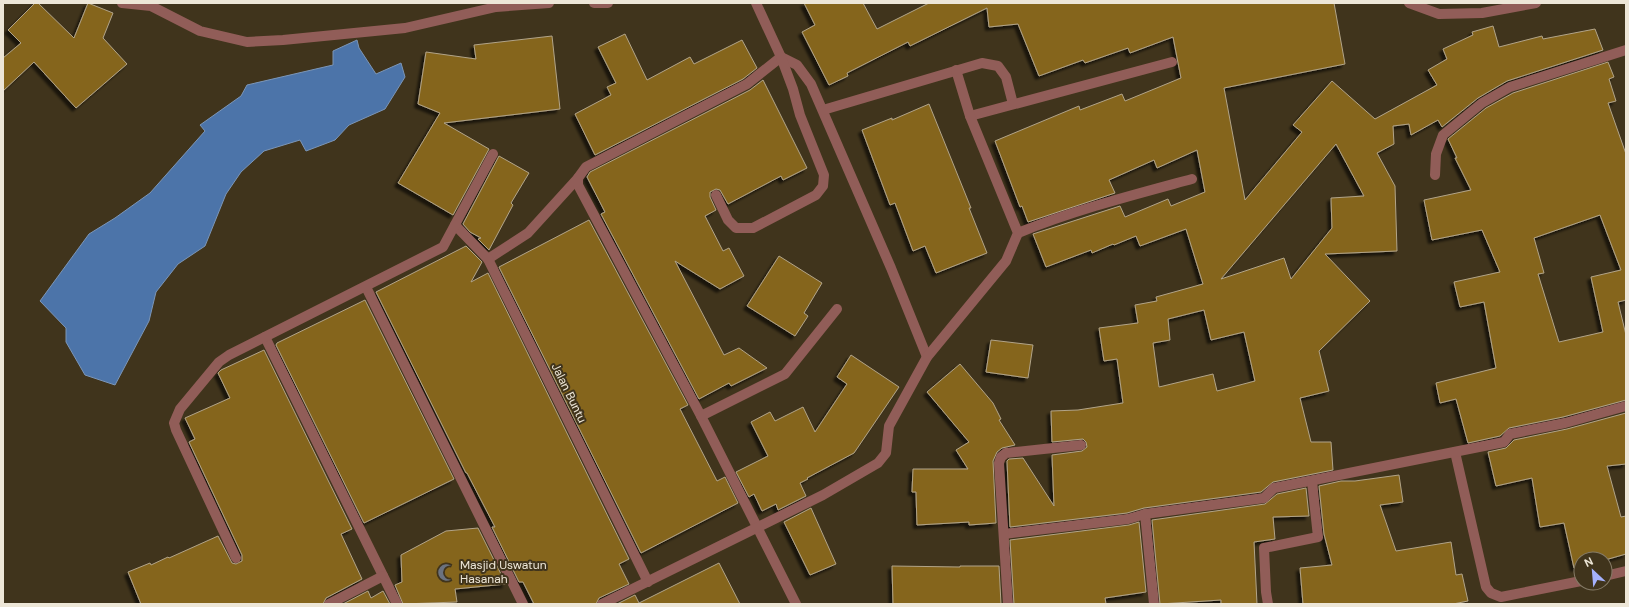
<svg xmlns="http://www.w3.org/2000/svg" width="1629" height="607" font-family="'DM Sans',sans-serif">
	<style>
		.water { fill: #4c74a9; stroke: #7c96b7 }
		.building { fill: #85651e; stroke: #b2a488; fill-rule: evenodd; filter: url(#shadow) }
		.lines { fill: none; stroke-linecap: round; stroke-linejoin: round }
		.service { stroke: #915d58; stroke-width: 10 }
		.minor { stroke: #915d58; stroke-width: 10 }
		.labels { text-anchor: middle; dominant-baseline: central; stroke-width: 4; stroke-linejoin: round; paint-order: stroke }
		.street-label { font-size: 12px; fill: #ede6d7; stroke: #40341c }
		.poi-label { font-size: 12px; fill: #ede6d7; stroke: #40341c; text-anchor: start }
	</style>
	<defs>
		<filter id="shadow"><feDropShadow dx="-3.5" dy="3.5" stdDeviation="1" flood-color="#0009"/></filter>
	</defs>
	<rect width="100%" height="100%" fill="#40341c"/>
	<polygon class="water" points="357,40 359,48 376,74 401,63 405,77 385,109 349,125 335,140 306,151 300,140 264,151 241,172 226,194 205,246 178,264 156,292 149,321 115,385 85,375 66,342 66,328 40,301 89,234 115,218 150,193 205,131 200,125 241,96 247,85 333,65 333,51"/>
	<g class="building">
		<polygon points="35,3 38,3 74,38 88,3 113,13 103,38 127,64 76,108 34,62 3,91 3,58 21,43 8,30"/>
		<path d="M804,3H863L877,29L929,3H1334L1345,64L1224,88L1245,200L1302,132L1293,125L1332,81L1375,119L1437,85L1428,70L1447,59L1443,49L1473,35L1472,32L1493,26L1499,47L1542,36L1543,39L1595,29L1603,50L1507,81L1478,98L1442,127L1438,120L1411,135L1409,124L1393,126L1394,144L1377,153L1395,186L1397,251L1325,254L1370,301L1319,351L1329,391L1300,398L1311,442H1331L1333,470L1273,482L1261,492L1144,508L1127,513L1010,527L1007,461L1009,459L1023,458L1054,506L1052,455L1082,451L1087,447L1086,442L1083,439L1052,442L1051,411L1078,410L1123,403L1117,359L1104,361L1099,328L1138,323L1135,305L1157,301L1156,297L1203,284L1186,229L1140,246L1136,236L1114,245L1113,244L1092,253L1091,250L1046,267L1033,234L1120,206L1125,217L1168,199L1171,206L1205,192L1197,150L1157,168L1154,160L1109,180L1115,193L1028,222L1022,206L1020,207L995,141L1079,106L1080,110L1122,94L1125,101L1181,78L1173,37L1130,53L1128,48L1085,63L1083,60L1039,76L1018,24L989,27L987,8L910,46L908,42L847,73L848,76L829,85L802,32L815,25ZM1336,144L1364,196L1331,198L1332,228L1291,279L1284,258L1221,279ZM1204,310L1211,340L1244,332L1255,381L1217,391L1213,374L1159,387L1153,343L1170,340L1168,319Z"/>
		<polygon points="625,34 647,80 690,57 694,64 742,40 757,68 743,79 595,155 575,114 611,95 607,87 616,83 598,47"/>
		<polygon points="552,36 560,109 444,123 489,149 453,215 398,183 440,113 418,104 426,52 476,59 474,45"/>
		<path d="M1608,62L1614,77L1609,79L1616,101L1608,103L1626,154V300L1618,302L1626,335V400L1563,417L1509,428L1500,436L1468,443L1456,399L1440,403L1436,383L1496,368L1484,302L1460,307L1454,282L1500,272L1482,230L1432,240L1424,200L1471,190L1455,158H1457L1448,139L1486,108L1513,93ZM1600,215L1621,270L1591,277L1603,332L1559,342L1538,274L1544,273L1534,238Z"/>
		<polygon points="763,80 807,168 783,180 781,176 728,204 720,190 716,189 710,192 710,197 716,210 705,216 723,251 729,248 744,276 720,289 675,261 724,355 739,348 767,368 731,386 729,383 699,399 601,214 605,212 587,177 590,172 750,90"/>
		<polygon points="929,104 971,208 969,208 987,253 936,273 925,246 913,251 895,203 890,205 862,130 892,118 892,120"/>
		<polygon points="499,156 529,173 511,203 513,205 489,250 478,239 481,238 470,232 463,224"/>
		<polygon points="589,220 688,405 680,409 717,481 725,477 738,503 641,553 499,267"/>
		<polygon points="466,246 482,262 471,282 488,273 629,559 619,564 629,584 599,598 596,604 534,604 523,582 519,582 492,527 495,527 467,473 466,473 376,292"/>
		<polygon points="779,256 822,283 804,313 808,316 795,336 747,306"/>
		<polygon points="365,300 454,479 364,523 276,345 277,343"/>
		<polygon points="991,340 1033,345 1028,378 986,372"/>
		<polygon points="264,350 352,529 341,534 362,579 326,598 323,604 141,604 128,572 150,563 151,565 168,557 169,558 218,536 232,563 236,564 242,561 242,555 189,442 195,439 185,418 230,398 218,373 221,370"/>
		<polygon points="851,355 899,387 854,453 807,478 808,479 800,483 806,496 778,510 776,504 762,511 754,494 749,497 736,472 768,456 751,422 770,412 775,421 803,407 815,432 847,384 837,377"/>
		<polygon points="960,364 993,403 1001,419 999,420 1015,445 1002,448 997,452 993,461 996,523 969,525 969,522 917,525 916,492 912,492 913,469 968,469 956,450 969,442 927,392"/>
		<polygon points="1626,413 1626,464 1607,466 1621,517 1626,516 1626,554 1605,560 1581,559 1581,566 1574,568 1564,523 1540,527 1532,478 1496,486 1488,452 1506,448 1514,440 1567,429"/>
		<polygon points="1399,475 1403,502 1380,505 1396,551 1451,542 1456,575 1462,574 1468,601 1453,604 1303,604 1300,568 1332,565 1324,534 1319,486 1341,481 1355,481"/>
		<polygon points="1306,488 1309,516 1273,517 1275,539 1254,542 1257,604 1221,604 1221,600 1160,604 1152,520 1265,504 1277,494"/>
		<polygon points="811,508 836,564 810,575 784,522"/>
		<polygon points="1139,522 1146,592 1105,598 1106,604 1014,604 1010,540 1129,525"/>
		<polygon points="478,528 506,584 455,589 457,602 403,604 395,585 402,582 401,555 446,531"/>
		<polygon points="719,563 740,604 617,604 635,595 639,603"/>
		<polygon points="892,566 960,567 960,566 999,566 1001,604 893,604"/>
		<polygon points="368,591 371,598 383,591 390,604 343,604"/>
	</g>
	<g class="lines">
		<g class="service">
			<polyline points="1409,3 1439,14 1482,13 1536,3"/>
			<polyline points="488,259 528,233 578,178"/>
		</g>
		<g class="minor">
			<polyline points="122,3 151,6 200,31 247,42 283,40 405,28 496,7 549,3"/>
			<polyline points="594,3 608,3"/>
			<polyline points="781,57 747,84 586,167 578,178 578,185 701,416 796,604"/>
			<polyline points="781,57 797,65 811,84 891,268 927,357"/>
			<polyline points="823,110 982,63 998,66 1006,77 1013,104"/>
			<polyline points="970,116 1172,62"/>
			<polyline points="1435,175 1436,154 1443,135 1482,103 1510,87 1626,50"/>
			<polyline points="716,195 728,220 736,228 753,228 816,195 823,186 824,175 800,115 793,89 781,57 756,3"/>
			<polyline points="455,225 488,259 648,582"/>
			<path d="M1018,233C1074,210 1133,195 1192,179"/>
			<polyline points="366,287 523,604"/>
			<polyline points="265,337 397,604"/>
			<polyline points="701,416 785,374 837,309"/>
			<polyline points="1455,452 1486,587 1491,593 1501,597 1581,581"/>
			<polyline points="1145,514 1154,604"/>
			<polyline points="1004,534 1128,519 1145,514 1264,498 1274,488 1504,442 1510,434 1565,423 1626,406"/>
			<polyline points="236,558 176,430 174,423 180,409 219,362 229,355 443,247 493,154"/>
			<polyline points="1605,576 1626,571"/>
			<polyline points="329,604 383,576"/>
			<polyline points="602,604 823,495 878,463 886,453 889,426 927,357 1006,261 1018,233 970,116 956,70"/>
			<polyline points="1008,604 999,463 1001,457 1006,453 1081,445"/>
			<polyline points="1268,604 1266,592 1264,548 1318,537 1312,481"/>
		</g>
	</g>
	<defs>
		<symbol id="mosque-bare" viewBox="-9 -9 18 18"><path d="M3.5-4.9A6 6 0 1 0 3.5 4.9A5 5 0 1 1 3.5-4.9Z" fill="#6b7280" stroke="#40341c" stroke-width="2.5" paint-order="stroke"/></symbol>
	</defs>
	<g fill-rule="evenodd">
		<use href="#mosque-bare" x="434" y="560" width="25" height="25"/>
	</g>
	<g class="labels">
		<g class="street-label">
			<text transform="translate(569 393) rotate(64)">Jalan Buntu</text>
		</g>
		<g class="poi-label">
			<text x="460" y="565">Masjid Uswatun<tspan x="460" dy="14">Hasanah</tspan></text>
		</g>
	</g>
	<rect width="1629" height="607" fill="none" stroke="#ede6d7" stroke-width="8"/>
	<g transform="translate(1593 571) rotate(334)"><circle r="19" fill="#40341c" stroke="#857b67"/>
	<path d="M0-3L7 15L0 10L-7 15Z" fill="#a5b1fc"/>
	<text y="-6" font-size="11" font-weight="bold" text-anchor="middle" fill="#ede6d7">N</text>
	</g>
</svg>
